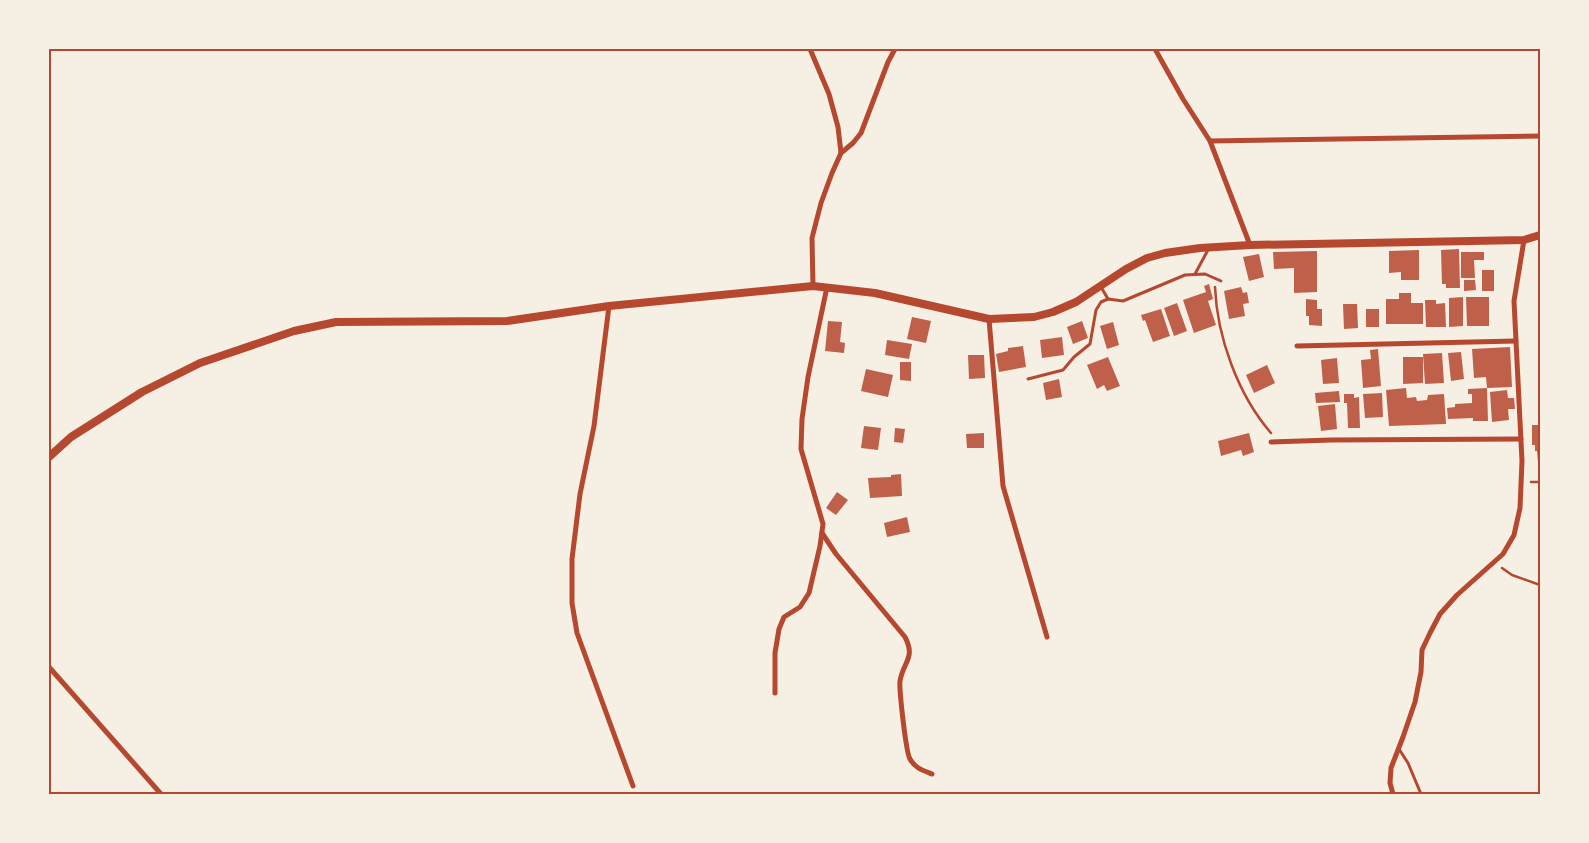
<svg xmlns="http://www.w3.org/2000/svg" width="1589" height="843" font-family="Inter,sans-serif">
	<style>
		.building { fill: #bf614a }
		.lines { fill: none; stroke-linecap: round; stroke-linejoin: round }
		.path { stroke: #b5482f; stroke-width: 2.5 }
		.service { stroke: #b5482f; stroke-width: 3 }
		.minor { stroke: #b5482f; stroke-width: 5 }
		.tertiary { stroke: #b5482f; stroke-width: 8 }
		.neatline { fill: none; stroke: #b5482f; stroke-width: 2 }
	</style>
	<rect width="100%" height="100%" fill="#f6efe4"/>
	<g class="building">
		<polygon points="1459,249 1460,288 1446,288 1446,284 1442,284 1441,250"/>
		<polygon points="1419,250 1419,280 1401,280 1401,272 1389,273 1389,251"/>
		<polygon points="1317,251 1317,292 1294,293 1294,268 1274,269 1273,252"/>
		<polygon points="1461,252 1484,252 1484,260 1474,260 1475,278 1461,278"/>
		<polygon points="1259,254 1264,277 1249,281 1243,257"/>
		<rect x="1482" y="270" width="12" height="21"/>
		<polygon points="1464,280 1475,280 1476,290 1464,291"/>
		<polygon points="1209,284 1213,299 1208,301 1216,325 1194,333 1183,300 1206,292 1204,286"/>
		<polygon points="1241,287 1243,293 1247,292 1249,303 1243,304 1245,316 1229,319 1224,291"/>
		<polygon points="1399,293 1411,293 1411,303 1423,303 1423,324 1386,324 1386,299 1399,299"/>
		<polygon points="1463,297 1463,326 1449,327 1449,298"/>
		<polygon points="1466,297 1489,297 1489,326 1467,326"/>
		<polygon points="1306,299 1317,300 1317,309 1322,309 1322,326 1309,325 1309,316 1306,316"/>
		<polygon points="1425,300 1436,300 1436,304 1445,303 1446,327 1426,327"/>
		<polygon points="1177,303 1187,331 1174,336 1164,308"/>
		<polygon points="1343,304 1357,304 1358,328 1344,329"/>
		<polygon points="1161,309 1170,336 1153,342 1145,320 1143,321 1141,315"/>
		<rect x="1366" y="309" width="13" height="18"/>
		<polygon points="912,317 931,321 926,343 907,339"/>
		<polygon points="828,321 842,322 840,342 845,343 844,353 825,351"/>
		<polygon points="1082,321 1088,338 1073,344 1067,327"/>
		<polygon points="1113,322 1119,345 1107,349 1100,326"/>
		<polygon points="1062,337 1064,355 1042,358 1040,340"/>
		<polygon points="887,340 912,344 909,359 885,355"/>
		<polygon points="1023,346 1026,367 999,372 996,354 1008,351 1008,348"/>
		<polygon points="1510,347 1512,387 1487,388 1486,377 1474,378 1472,349"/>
		<polygon points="1378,349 1381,386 1363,388 1361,360 1371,359 1370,350"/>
		<polygon points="1461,352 1464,379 1451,381 1448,353"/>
		<polygon points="1442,353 1444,383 1425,384 1423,354"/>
		<polygon points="968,355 984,355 985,378 969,379"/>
		<polygon points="1108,357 1120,386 1107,391 1104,385 1097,389 1087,365"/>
		<polygon points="1403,357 1423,357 1423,383 1403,384"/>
		<polygon points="1337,358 1339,383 1323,384 1321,360"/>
		<polygon points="900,362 911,362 911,381 900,380"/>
		<polygon points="1267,365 1275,383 1254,393 1246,375"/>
		<polygon points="866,369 893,375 888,397 861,391"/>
		<polygon points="1059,379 1062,397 1046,400 1043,383"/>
		<polygon points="1406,388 1407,398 1416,397 1417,401 1427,400 1428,395 1444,394 1446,424 1389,426 1386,390"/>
		<polygon points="1487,388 1488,421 1473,421 1473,418 1448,419 1447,408 1455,407 1455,404 1472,403 1472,394 1468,394 1468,389"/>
		<polygon points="1507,390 1508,398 1514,398 1515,409 1508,409 1509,420 1492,422 1490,392"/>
		<polygon points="1339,391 1340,402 1316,403 1315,393"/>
		<polygon points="1382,393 1383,417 1365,418 1363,394"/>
		<polygon points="1344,394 1354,394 1354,398 1359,397 1360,428 1348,428 1347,403 1344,403"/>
		<polygon points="1335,404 1337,429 1321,431 1318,406"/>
		<polygon points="1532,425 1540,425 1540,463 1538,463 1537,451 1535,451 1535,445 1532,445"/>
		<polygon points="864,426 881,428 878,450 861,448"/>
		<polygon points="895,428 905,429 903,443 894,442"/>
		<polygon points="984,433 984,448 967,448 966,434"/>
		<polygon points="1249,433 1254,452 1243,456 1241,450 1221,456 1218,441"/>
		<polygon points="901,474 902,496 870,498 868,478 891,477 891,475"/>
		<polygon points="837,492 848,500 836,515 826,508"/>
		<polygon points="907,517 910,532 887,537 884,523"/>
	</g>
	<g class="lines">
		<g class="path">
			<path d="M1215,287C1217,337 1238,395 1271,433"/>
			<polyline points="1531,482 1540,482"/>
			<polyline points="1502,568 1512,575 1540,585"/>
		</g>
		<g class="service">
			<polyline points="1195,274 1209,248"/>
			<polyline points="1101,287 1108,299"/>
			<polyline points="1028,379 1063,370 1074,357 1090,344 1096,310 1101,302 1108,299 1123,301 1185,275 1205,274 1221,281"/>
			<polyline points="1399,749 1408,763 1421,794"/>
		</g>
		<g class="minor">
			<polyline points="810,49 829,94 838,127 841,153 832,173 821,203 812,238 813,286"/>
			<polyline points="1155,49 1183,99 1210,141 1250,245"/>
			<polyline points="1210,141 1540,136"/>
			<polyline points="841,153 853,143 861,133 888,62 895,49"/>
			<polyline points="609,306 594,426 580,494 572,559 572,603 577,633 633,786"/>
			<polyline points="989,319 1003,486 1047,637"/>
			<polyline points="1297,346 1516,341"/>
			<polyline points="1271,442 1331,440 1521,439"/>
			<path d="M822,533L836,554L905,637C916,658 903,662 900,681C899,689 906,753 910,759C915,768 922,770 932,774"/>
			<polyline points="49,667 161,794"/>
			<polyline points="775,693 775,653 779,629 784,617 800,607 809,593 820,546 823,524 801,449 802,419 808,377 827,287"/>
			<polyline points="1393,794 1390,783 1391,768 1403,737 1415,702 1421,672 1422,650 1430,633 1440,614 1457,595 1503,554 1514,535 1520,508 1522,461 1514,301 1524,240"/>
		</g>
		<polyline class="tertiary" points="49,457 71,437 142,392 200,363 294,331 336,322 507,321 609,306 813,286 875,293 989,319 1034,317 1053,312 1076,302 1126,269 1147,258 1165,253 1200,248 1250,245 1524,240 1540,235"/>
	</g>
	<rect width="1589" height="843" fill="none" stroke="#f6efe4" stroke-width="100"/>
	<rect x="50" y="50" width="1489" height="743" class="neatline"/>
</svg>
